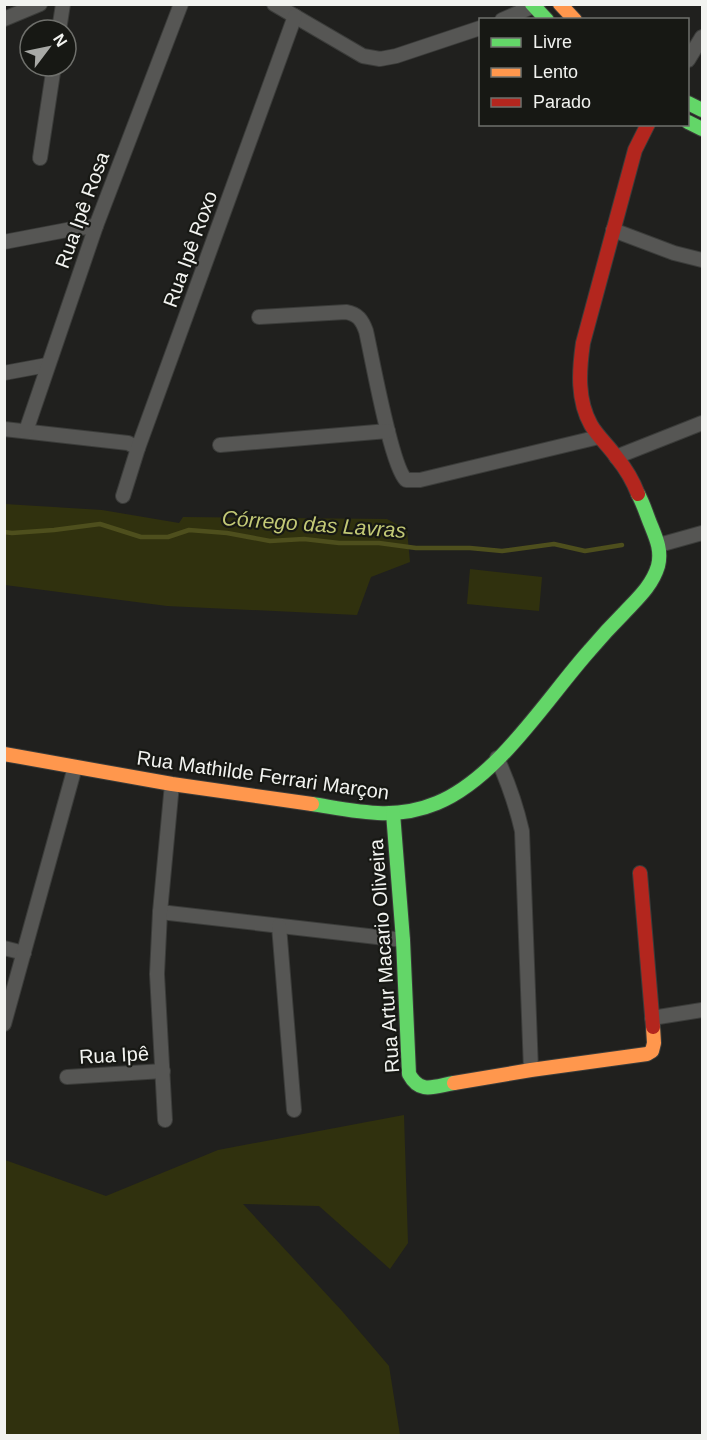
<svg xmlns="http://www.w3.org/2000/svg" width="707" height="1440" font-family="Arial,sans-serif">
	<style>
		.green { fill: #30310e }
		.lines { fill: none; stroke-linecap: round; stroke-linejoin: round }
		.stream { stroke: #4e4f1d; stroke-width: 4.5 }
		.street-casing { stroke: #3b3c3a; stroke-width: 16 }
		.fast-casing { stroke: #3b3c3a; stroke-width: 16 }
		.slow-casing { stroke: #3b3c3a; stroke-width: 16 }
		.jam-casing { stroke: #3b3c3a; stroke-width: 16 }
		.street { stroke: #565654; stroke-width: 14 }
		.fast { stroke: #63d668; stroke-width: 14 }
		.slow { stroke: #ff974d; stroke-width: 14 }
		.jam { stroke: #b3261e; stroke-width: 14 }
		.labels { text-anchor: middle; dominant-baseline: central; stroke-width: 4.5; stroke-linejoin: round; paint-order: stroke }
		.street-label { font-size: 20px; fill: #f2f3f0; stroke: #171814 }
		.water-label { font-size: 21px; font-style: italic; fill: #c3c976; stroke: #171814 }
	</style>
	<rect width="100%" height="100%" fill="#20201e"/>
	<g class="green">
		<polygon points="5,504 102,510 179,523 183,517 387,519 407,530 410,562 371,577 357,615 167,606 5,585"/>
		<polygon points="470,569 542,577 539,611 467,604"/>
		<polygon points="404,1115 408,1243 390,1269 319,1206 243,1204 342,1311 389,1366 400,1435 5,1435 5,1160 106,1196 218,1150"/>
	</g>
	<g class="lines">
		<polyline class="stream" points="4,532 12,533 54,530 100,524 141,537 168,537 189,530 227,533 270,541 304,539 339,543 379,543 416,548 470,548 502,551 554,544 585,551 622,545"/>
		<defs>
			<g id="street">
				<polyline points="274,4 363,56 380,59 396,56 480,28"/>
				<polyline points="4,19 40,4"/>
				<polyline points="502,20 538,4"/>
				<polyline points="59,30 63,4"/>
				<polyline points="688,60 702,37"/>
				<polyline points="40,158 54,66"/>
				<polyline points="613,230 674,253 702,260"/>
				<polyline points="4,242 72,229 96,226"/>
				<path d="M259,317L346,312C358,314 362,320 366,331C372,357 391,466 406,480H420L599,437"/>
				<polyline points="4,373 47,365"/>
				<polyline points="4,429 128,443 138,448"/>
				<polyline points="26,431 96,226 181,4"/>
				<polyline points="220,445 388,431"/>
				<polyline points="616,457 702,423"/>
				<polyline points="123,496 138,448 295,16"/>
				<polyline points="659,545 702,533"/>
				<path d="M497,758C508,782 516,805 522,831L531,1070"/>
				<polyline points="160,912 403,940"/>
				<polyline points="279,926 294,1110"/>
				<polyline points="4,948 24,953"/>
				<polyline points="652,1018 702,1010"/>
				<polyline points="4,1024 75,767"/>
				<polyline points="67,1077 163,1071"/>
				<polyline points="165,1120 157,974 160,912 172,784"/>
			</g>
			<g id="fast">
				<polyline points="532,4 547,20"/>
				<polyline points="688,103 702,110"/>
				<polyline points="688,122 702,129"/>
				<path d="M312,804C356,811 394,821 437,803C498,778 547,698 590,650C601,637 612,625 624,613C637,599 652,586 658,566C662,550 656,538 650,523C646,513 643,503 638,494"/>
				<path d="M393,813L403,940L409,1074C420,1095 435,1086 454,1083"/>
			</g>
			<g id="slow">
				<polyline points="560,4 575,20"/>
				<polyline points="4,754 172,784 312,804"/>
				<polyline points="454,1083 531,1070 647,1054 652,1051 654,1043 653,1027"/>
			</g>
			<g id="jam">
				<path d="M638,494C633,481 626,469 617,458C609,446 598,437 591,425C577,400 579,371 583,343L635,150L648,124"/>
				<polyline points="640,873 653,1027"/>
			</g>
		</defs>
		<use href="#street" class="street-casing"/>
		<use href="#fast" class="fast-casing"/>
		<use href="#slow" class="slow-casing"/>
		<use href="#jam" class="jam-casing"/>
		<use href="#street" class="street"/>
		<use href="#fast" class="fast"/>
		<use href="#slow" class="slow"/>
		<use href="#jam" class="jam"/>
	</g>
	<g class="labels">
		<g class="street-label">
			<text transform="translate(82 210) rotate(-70)">Rua Ipê Rosa</text>
			<text transform="translate(190 249) rotate(-70)">Rua Ipê Roxo</text>
			<text transform="translate(263 775) rotate(8)">Rua Mathilde Ferrari Marçon</text>
			<text transform="translate(384 956) rotate(-94)">Rua Artur Macario Oliveira</text>
			<text transform="translate(114 1055) rotate(-3)">Rua Ipê</text>
		</g>
		<g class="water-label">
			<text transform="translate(314 524) rotate(4)">Córrego das Lavras</text>
		</g>
	</g>
	<rect width="707" height="1440" fill="none" stroke="#f2f3f0" stroke-width="12"/>
	<rect x="479" y="18" width="210" height="108" fill="#171814" stroke="#6f706c" stroke-width="1.5"/>
	<rect x="491" y="38" width="30" height="9" fill="#63d668" stroke="#6f706c" stroke-width="1.5"/>
	<text x="533" y="48" font-size="18" fill="#f2f3f0">Livre</text>
	<rect x="491" y="68" width="30" height="9" fill="#ff974d" stroke="#6f706c" stroke-width="1.5"/>
	<text x="533" y="78" font-size="18" fill="#f2f3f0">Lento</text>
	<rect x="491" y="98" width="30" height="9" fill="#b3261e" stroke="#6f706c" stroke-width="1.5"/>
	<text x="533" y="108" font-size="18" fill="#f2f3f0">Parado</text>
	<g transform="translate(48 48) rotate(58)"><circle r="28" fill="#171814" stroke="#6f706c" stroke-width="1.5"/>
	<path d="M0-4.5L10 22L0 15L-10 22Z" fill="#a8a9a6"/>
	<text y="-9" font-size="16" font-weight="bold" text-anchor="middle" fill="#f2f3f0">N</text>
	</g>
</svg>
